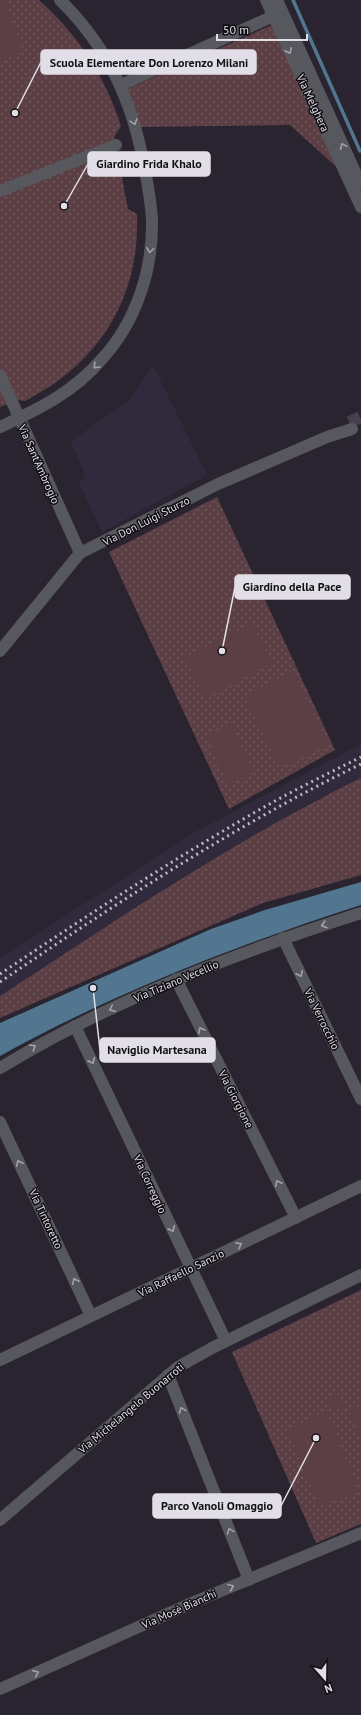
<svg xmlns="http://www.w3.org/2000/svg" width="361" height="1715" font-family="'PT Sans',sans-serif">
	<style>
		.built { fill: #312a3c }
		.green { fill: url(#green-dots) }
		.pitch { fill: #5b3f44 }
		.water { fill: #527690 }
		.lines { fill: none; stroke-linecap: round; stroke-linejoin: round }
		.stream { stroke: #527690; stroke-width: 3.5 }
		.minor-tunnel { stroke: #45404b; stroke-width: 12; stroke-dasharray: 12 6; stroke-linecap: butt }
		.minor { stroke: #56585e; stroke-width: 12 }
		.rail { stroke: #bdb9c3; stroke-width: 3; stroke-dasharray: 2 4; stroke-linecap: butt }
		.oneway { stroke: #a3a2a9 }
		.labels { text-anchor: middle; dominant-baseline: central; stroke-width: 3; stroke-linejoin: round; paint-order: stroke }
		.street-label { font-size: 11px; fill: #e2dee7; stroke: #100e13 }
		.leader { fill: none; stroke: #e2dee7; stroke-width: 1.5 }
		.callout-dot { fill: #e2dee7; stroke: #100e13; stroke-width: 1.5 }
		.callout { fill: #e2dee7; stroke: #e2dee7; stroke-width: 1.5 }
		.callout-label { font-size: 12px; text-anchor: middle; font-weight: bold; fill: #111 }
	</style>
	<defs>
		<pattern id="green-dots" width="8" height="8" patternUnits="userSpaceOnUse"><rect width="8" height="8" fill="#5b3f44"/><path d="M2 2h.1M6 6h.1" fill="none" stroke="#725a5f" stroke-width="1.8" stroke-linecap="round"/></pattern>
	</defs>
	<rect width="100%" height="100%" fill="#292430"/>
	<g class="built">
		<polygon points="153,365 207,475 102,532 78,481 86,478 71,441 130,400"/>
		<polygon points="361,744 361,778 306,805 184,876 0,996 0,958 195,832"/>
	</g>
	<g class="green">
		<path d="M0,0H39C78,35 105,76 121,126L114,137L128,209L137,214C140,299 99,363 25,401L18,400L0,407Z"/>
		<polygon points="274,24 342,172 290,125 138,127 125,90"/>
		<polygon points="217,497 335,750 229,809 109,552"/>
		<path d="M361,778V875L263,903L0,1018V996C118,919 234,840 361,778Z"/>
		<polygon points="361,1290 361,1524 316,1543 232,1352"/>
	</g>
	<g class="pitch">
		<polygon points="0,0 4,0 24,52 0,62"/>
		<polygon points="252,623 273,663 205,698 184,658"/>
		<polygon points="293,672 329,744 280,768 244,697"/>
		<polygon points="232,724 254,773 229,785 206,736"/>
		<polygon points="338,1393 344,1406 334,1411 328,1397"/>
		<polygon points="361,1407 361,1441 349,1412"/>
		<polygon points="327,1412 359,1491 319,1507 287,1429"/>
	</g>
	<path class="water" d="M361,882V905C237,945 114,993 0,1056V1023L211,929L265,910Z"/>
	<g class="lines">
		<polyline class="stream" points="293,0 360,151"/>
		<polyline class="minor-tunnel" points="349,422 361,417"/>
		<g class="minor">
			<polyline points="266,0 361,207"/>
			<polyline points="277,0 361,185"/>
			<polyline points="121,85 280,13"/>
			<polyline points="0,191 116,145"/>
			<polyline points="0,375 80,553"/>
			<path d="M0,427C39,409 74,392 102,359C136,322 153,270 152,220C151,203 148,186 145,170C133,103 109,48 60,0"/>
			<polyline points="0,651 80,553 218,484 327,437 352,429"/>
			<polyline points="283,938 361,1099"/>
			<polyline points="176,979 296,1218"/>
			<polyline points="75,1026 226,1341"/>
			<path d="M0,1068C112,1000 236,953 361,913"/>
			<polyline points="0,1122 91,1316"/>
			<polyline points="0,1360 361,1186"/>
			<polyline points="168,1375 249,1580"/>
			<polyline points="0,1520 178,1367 212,1348 361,1275"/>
			<polyline points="0,1689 194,1602 361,1533"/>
		</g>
		<g class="rail">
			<path d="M0,974C85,917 170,861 259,810C292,791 327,774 361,757"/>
			<path d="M0,982C117,903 234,826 361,764"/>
		</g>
	</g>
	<defs><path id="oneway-chevron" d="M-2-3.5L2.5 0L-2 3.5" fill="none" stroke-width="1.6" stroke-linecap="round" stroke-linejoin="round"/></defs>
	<g class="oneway">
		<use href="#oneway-chevron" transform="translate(289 51) rotate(65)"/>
		<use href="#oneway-chevron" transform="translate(134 122) rotate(74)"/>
		<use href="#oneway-chevron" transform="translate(343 146) rotate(-114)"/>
		<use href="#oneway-chevron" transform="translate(150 250) rotate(97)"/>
		<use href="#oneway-chevron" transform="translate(96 366) rotate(133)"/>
		<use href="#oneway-chevron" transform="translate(324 925) rotate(163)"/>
		<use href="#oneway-chevron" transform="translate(300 974) rotate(64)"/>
		<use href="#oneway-chevron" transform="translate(112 1009) rotate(155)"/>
		<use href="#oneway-chevron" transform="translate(201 1030) rotate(-117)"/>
		<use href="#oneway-chevron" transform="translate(33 1047) rotate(-31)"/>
		<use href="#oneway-chevron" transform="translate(92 1061) rotate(65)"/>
		<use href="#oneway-chevron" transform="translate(19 1163) rotate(-115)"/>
		<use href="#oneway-chevron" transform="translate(278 1183) rotate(-117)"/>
		<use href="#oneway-chevron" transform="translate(172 1229) rotate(65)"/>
		<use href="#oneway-chevron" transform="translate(239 1245) rotate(-26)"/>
		<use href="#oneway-chevron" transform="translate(75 1281) rotate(-115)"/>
		<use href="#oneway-chevron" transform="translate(182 1410) rotate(-111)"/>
		<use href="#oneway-chevron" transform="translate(230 1531) rotate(-111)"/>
		<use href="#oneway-chevron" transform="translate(231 1587) rotate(-22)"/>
		<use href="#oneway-chevron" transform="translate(36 1673) rotate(-24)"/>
	</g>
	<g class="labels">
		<g class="street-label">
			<text transform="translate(313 103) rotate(65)">Via Melghera</text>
			<text transform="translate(39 464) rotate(66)">Via Sant'Ambrogio</text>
			<text transform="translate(146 521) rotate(-27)">Via Don Luigi Sturzo</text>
			<text transform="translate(176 981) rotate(-23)">Via Tiziano Vecellio</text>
			<text transform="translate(322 1019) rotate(64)">Via Verrocchio</text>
			<text transform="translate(236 1099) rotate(63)">Via Giorgione</text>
			<text transform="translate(150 1184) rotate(65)">Via Correggio</text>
			<text transform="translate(46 1219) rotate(65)">Via Tintoretto</text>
			<text transform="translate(181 1273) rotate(-26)">Via Raffaello Sanzio</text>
			<text transform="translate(131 1408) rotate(-40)">Via Michelangelo Buonarroti</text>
			<text transform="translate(179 1609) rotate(-24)">Via Mosè Bianchi</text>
		</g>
	</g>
	<path class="leader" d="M15 113L41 62M64 206L88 164M222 651L235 587M93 988L100 1050M316 1438L281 1506"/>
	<g class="callout-dot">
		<circle cx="15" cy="113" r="4"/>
		<circle cx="64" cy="206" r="4"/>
		<circle cx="222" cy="651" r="4"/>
		<circle cx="93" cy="988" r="4"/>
		<circle cx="316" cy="1438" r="4"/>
	</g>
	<g class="callout">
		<rect x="41" y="50" width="215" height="24" rx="4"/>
		<rect x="88" y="152" width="122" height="24" rx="4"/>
		<rect x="235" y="575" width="115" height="24" rx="4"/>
		<rect x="100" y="1038" width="115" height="24" rx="4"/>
		<rect x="153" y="1494" width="128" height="24" rx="4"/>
	</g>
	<g class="callout-label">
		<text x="149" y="67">Scuola Elementare Don Lorenzo Milani</text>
		<text x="149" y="168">Giardino Frida Khalo</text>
		<text x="292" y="591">Giardino della Pace</text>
		<text x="157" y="1054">Naviglio Martesana</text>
		<text x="217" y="1510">Parco Vanoli Omaggio</text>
	</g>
	<g transform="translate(325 1679) rotate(160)" stroke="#100e13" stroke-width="3" paint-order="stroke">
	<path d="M0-3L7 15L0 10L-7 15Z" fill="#e2dee7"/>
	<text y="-6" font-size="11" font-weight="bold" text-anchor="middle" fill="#e2dee7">N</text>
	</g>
	<path d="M217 34v6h90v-6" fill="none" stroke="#e2dee7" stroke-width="2"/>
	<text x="223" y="34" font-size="12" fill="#e2dee7" stroke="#100e13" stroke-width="3" paint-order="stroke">50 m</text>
</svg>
